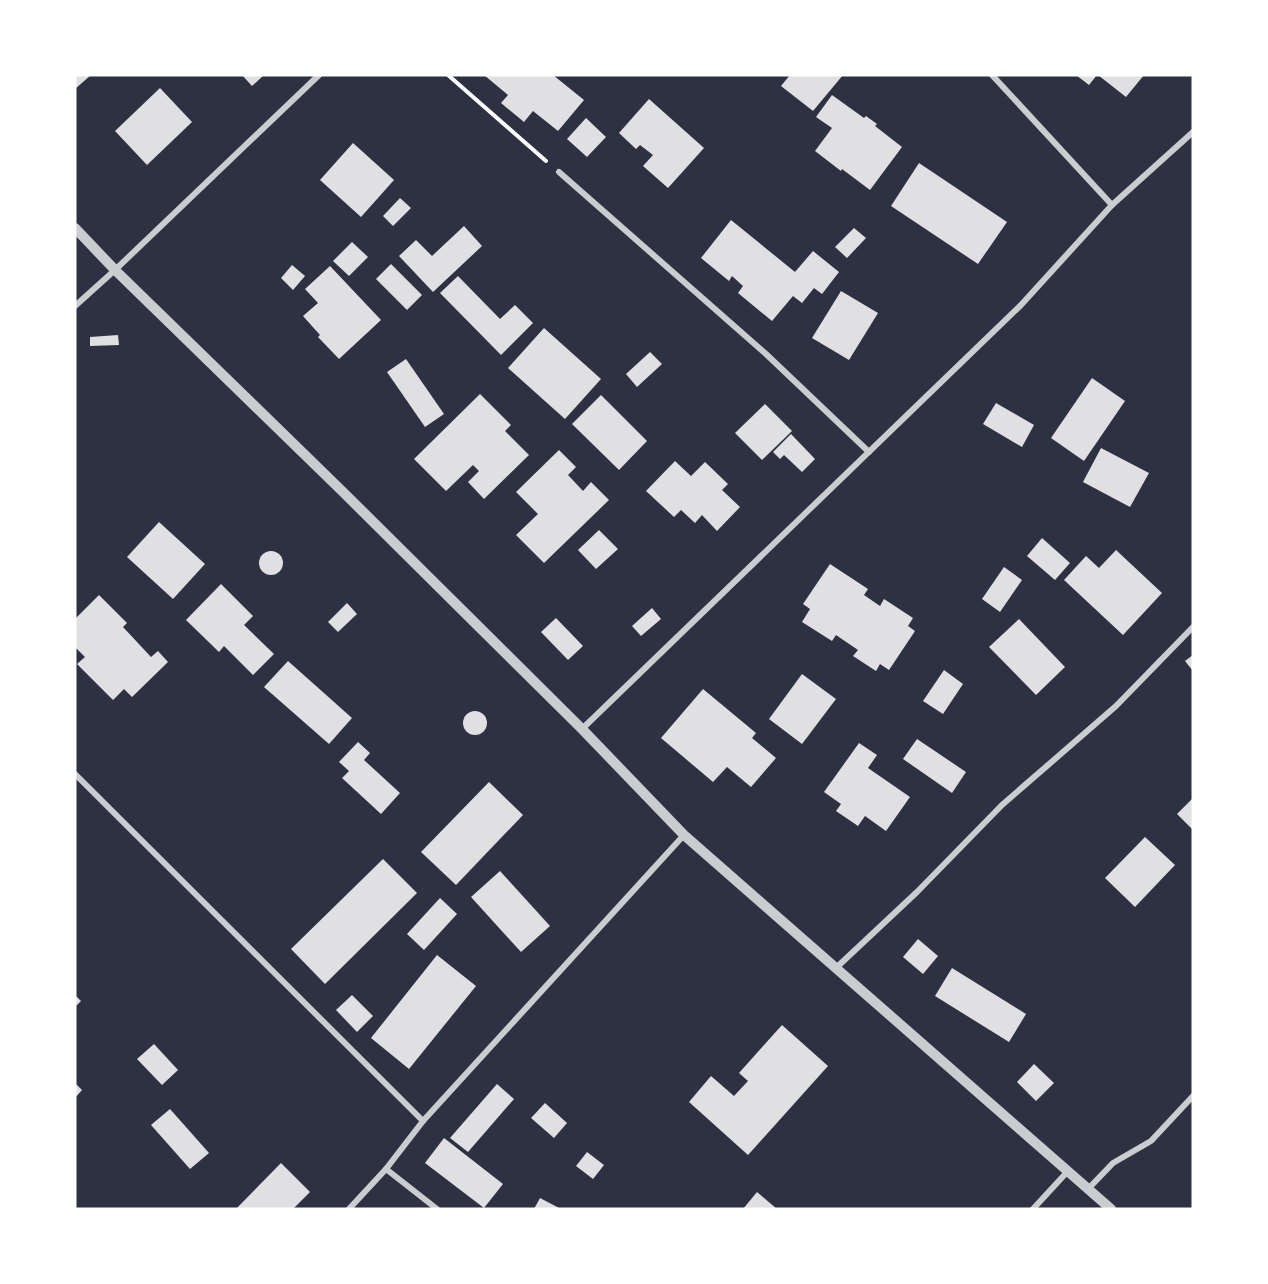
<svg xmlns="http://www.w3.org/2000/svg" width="1268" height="1284" font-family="'Work Sans',sans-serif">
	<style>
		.building { fill: #e0e0e3 }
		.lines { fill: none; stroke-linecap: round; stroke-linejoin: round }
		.path { stroke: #fff; stroke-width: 4 }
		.minor { stroke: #caccd0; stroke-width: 6 }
		.tertiary { stroke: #caccd0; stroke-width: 10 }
	</style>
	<rect width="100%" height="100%" fill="#2d3142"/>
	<g class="building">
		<polygon points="75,75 91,75 75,89"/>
		<polygon points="242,75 264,75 252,86"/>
		<polygon points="484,75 553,75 584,100 558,131 533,111 524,122 501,103 508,95"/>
		<polygon points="790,75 843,75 813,111 781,86"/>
		<polygon points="1076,75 1097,75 1089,85"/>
		<polygon points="1098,75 1144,75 1126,97"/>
		<polygon points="160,88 192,122 147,165 115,131"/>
		<polygon points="832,95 864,118 866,116 877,124 875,126 902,147 870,190 842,169 841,171 815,151 832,128 816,117"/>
		<polygon points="649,99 704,148 668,188 643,166 653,155 640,145 636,149 619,133"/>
		<polygon points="586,118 606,137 587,157 567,139"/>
		<polygon points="353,143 394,180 361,217 320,180"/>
		<polygon points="919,163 1007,222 978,264 891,206"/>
		<polygon points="400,198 411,208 393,226 383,216"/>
		<polygon points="731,220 795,272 813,251 839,272 822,294 814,288 802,303 793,296 772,321 738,293 743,286 732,276 729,281 701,258"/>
		<polygon points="464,226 482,246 433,292 399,256 416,240 432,256"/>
		<polygon points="854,228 866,238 847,258 835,247"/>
		<polygon points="352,242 368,257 349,276 333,261"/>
		<polygon points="391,264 422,295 407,310 376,279"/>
		<polygon points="292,265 305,276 293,290 281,278"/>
		<polygon points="330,266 381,320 339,359 318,337 320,335 303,316 318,303 305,289"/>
		<polygon points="458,276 500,319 515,305 533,323 501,355 440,293"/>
		<polygon points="841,291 878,313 849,360 812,338"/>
		<polygon points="544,328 601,379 565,419 508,368"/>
		<polygon points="118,335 119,345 90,346 90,337"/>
		<polygon points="650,352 662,364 637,387 626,374"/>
		<polygon points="406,359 444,414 425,427 387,372"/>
		<polygon points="1092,378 1125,401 1084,461 1051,438"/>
		<polygon points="480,394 511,425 505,431 529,455 484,499 468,482 479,471 473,465 446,491 414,459"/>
		<polygon points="601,395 647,441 619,470 572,424"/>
		<polygon points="996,403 1034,425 1022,447 983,424"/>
		<polygon points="765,404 792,431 762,460 735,433"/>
		<polygon points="791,434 815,459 802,472 784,455 780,459 773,452"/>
		<polygon points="1101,448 1149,473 1130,507 1083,482"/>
		<polygon points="559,450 576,467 568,475 583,491 591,482 609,500 544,563 516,535 538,514 516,492"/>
		<polygon points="675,461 691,476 705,462 728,484 722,490 740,507 717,531 702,515 695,523 681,510 674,517 646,491"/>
		<polygon points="159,522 205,564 173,599 127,557"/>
		<polygon points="599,530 618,549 596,569 578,550"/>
		<polygon points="1042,538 1070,563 1055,580 1027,556"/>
		<polygon points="1116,550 1162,593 1123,635 1064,580 1086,556 1099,568"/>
		<circle cx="271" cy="563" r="12"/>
		<polygon points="830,564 868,589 864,595 880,606 884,599 913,618 908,626 915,631 889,670 880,664 876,671 853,656 858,650 836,635 832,641 802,622 810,609 803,604"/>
		<polygon points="1004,567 1022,580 1000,612 982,599"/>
		<polygon points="221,584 253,616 244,625 274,654 253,675 224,646 219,652 186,620"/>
		<polygon points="99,595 127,623 123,627 151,657 158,651 168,662 132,697 124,689 113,700 77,664 85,657 75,647 75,619"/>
		<polygon points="347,603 357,614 338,632 328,622"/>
		<polygon points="652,608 661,619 641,636 632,626"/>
		<polygon points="556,618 583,646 568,660 541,632"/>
		<polygon points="1019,619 1065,667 1036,695 989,647"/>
		<polygon points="1193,655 1193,671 1185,661"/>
		<polygon points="288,661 352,718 329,744 264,687"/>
		<polygon points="944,670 963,684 943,714 923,701"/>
		<polygon points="802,674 836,699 802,744 769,719"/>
		<polygon points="703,689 756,733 752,738 776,758 751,787 727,767 713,782 661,738"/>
		<circle cx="475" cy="723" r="12"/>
		<polygon points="917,739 966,772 952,793 903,759"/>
		<polygon points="358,742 370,753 364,760 400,793 381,814 342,778 349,771 339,762"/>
		<polygon points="859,743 877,755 868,768 910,797 886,831 865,816 858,826 836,811 841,804 824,792"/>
		<polygon points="489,782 523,815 456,885 421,852"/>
		<polygon points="1193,798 1193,830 1177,814"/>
		<polygon points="1145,837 1175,865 1135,907 1105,878"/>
		<polygon points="383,859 417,893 325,984 291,949"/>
		<polygon points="500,871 550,926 521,952 471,897"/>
		<polygon points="440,898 457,914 424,950 407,934"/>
		<polygon points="918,939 938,956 923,974 903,957"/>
		<polygon points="437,955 476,986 409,1069 371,1038"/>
		<polygon points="952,968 1026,1014 1009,1042 935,996"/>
		<polygon points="75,995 81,1001 75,1007"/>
		<polygon points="352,995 373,1016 357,1032 336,1010"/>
		<polygon points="782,1025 828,1066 748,1155 689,1102 711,1076 734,1096 748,1081 739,1073"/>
		<polygon points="154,1044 178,1070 162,1085 137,1059"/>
		<polygon points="1034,1064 1054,1083 1036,1101 1017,1082"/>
		<polygon points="75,1083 82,1090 75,1098"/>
		<polygon points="497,1084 514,1099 468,1152 450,1138"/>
		<polygon points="545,1103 567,1123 554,1138 531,1118"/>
		<polygon points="170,1109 209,1153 190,1169 151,1125"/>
		<polygon points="444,1138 503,1184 484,1208 425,1163"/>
		<polygon points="587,1152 604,1165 593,1179 576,1166"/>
		<polygon points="281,1163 310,1192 293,1209 236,1209"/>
		<polygon points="757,1192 777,1209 743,1209"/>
		<polygon points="540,1198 561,1209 534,1209"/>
	</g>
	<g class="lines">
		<polyline class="path" points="448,75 546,161"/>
		<g class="minor">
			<polyline points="992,75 1112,205"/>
			<polyline points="559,172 766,354 869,452"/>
			<polyline points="75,306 115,270 319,75"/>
			<polyline points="582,729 1021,305 1112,205 1193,132"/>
			<polyline points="75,774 423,1121"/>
			<polyline points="837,967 917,892 1002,805 1116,706 1193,627"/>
			<polyline points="386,1169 437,1209"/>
			<polyline points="1089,1188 1113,1163 1151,1141 1193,1096"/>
			<polyline points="349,1209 386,1169 423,1121 684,835"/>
			<polyline points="1033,1209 1068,1171"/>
		</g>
		<polyline class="tertiary" points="75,228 115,270 342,491 582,729 684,835 1111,1209"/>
	</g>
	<rect width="1268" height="1284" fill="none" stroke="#ffffff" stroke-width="153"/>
</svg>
